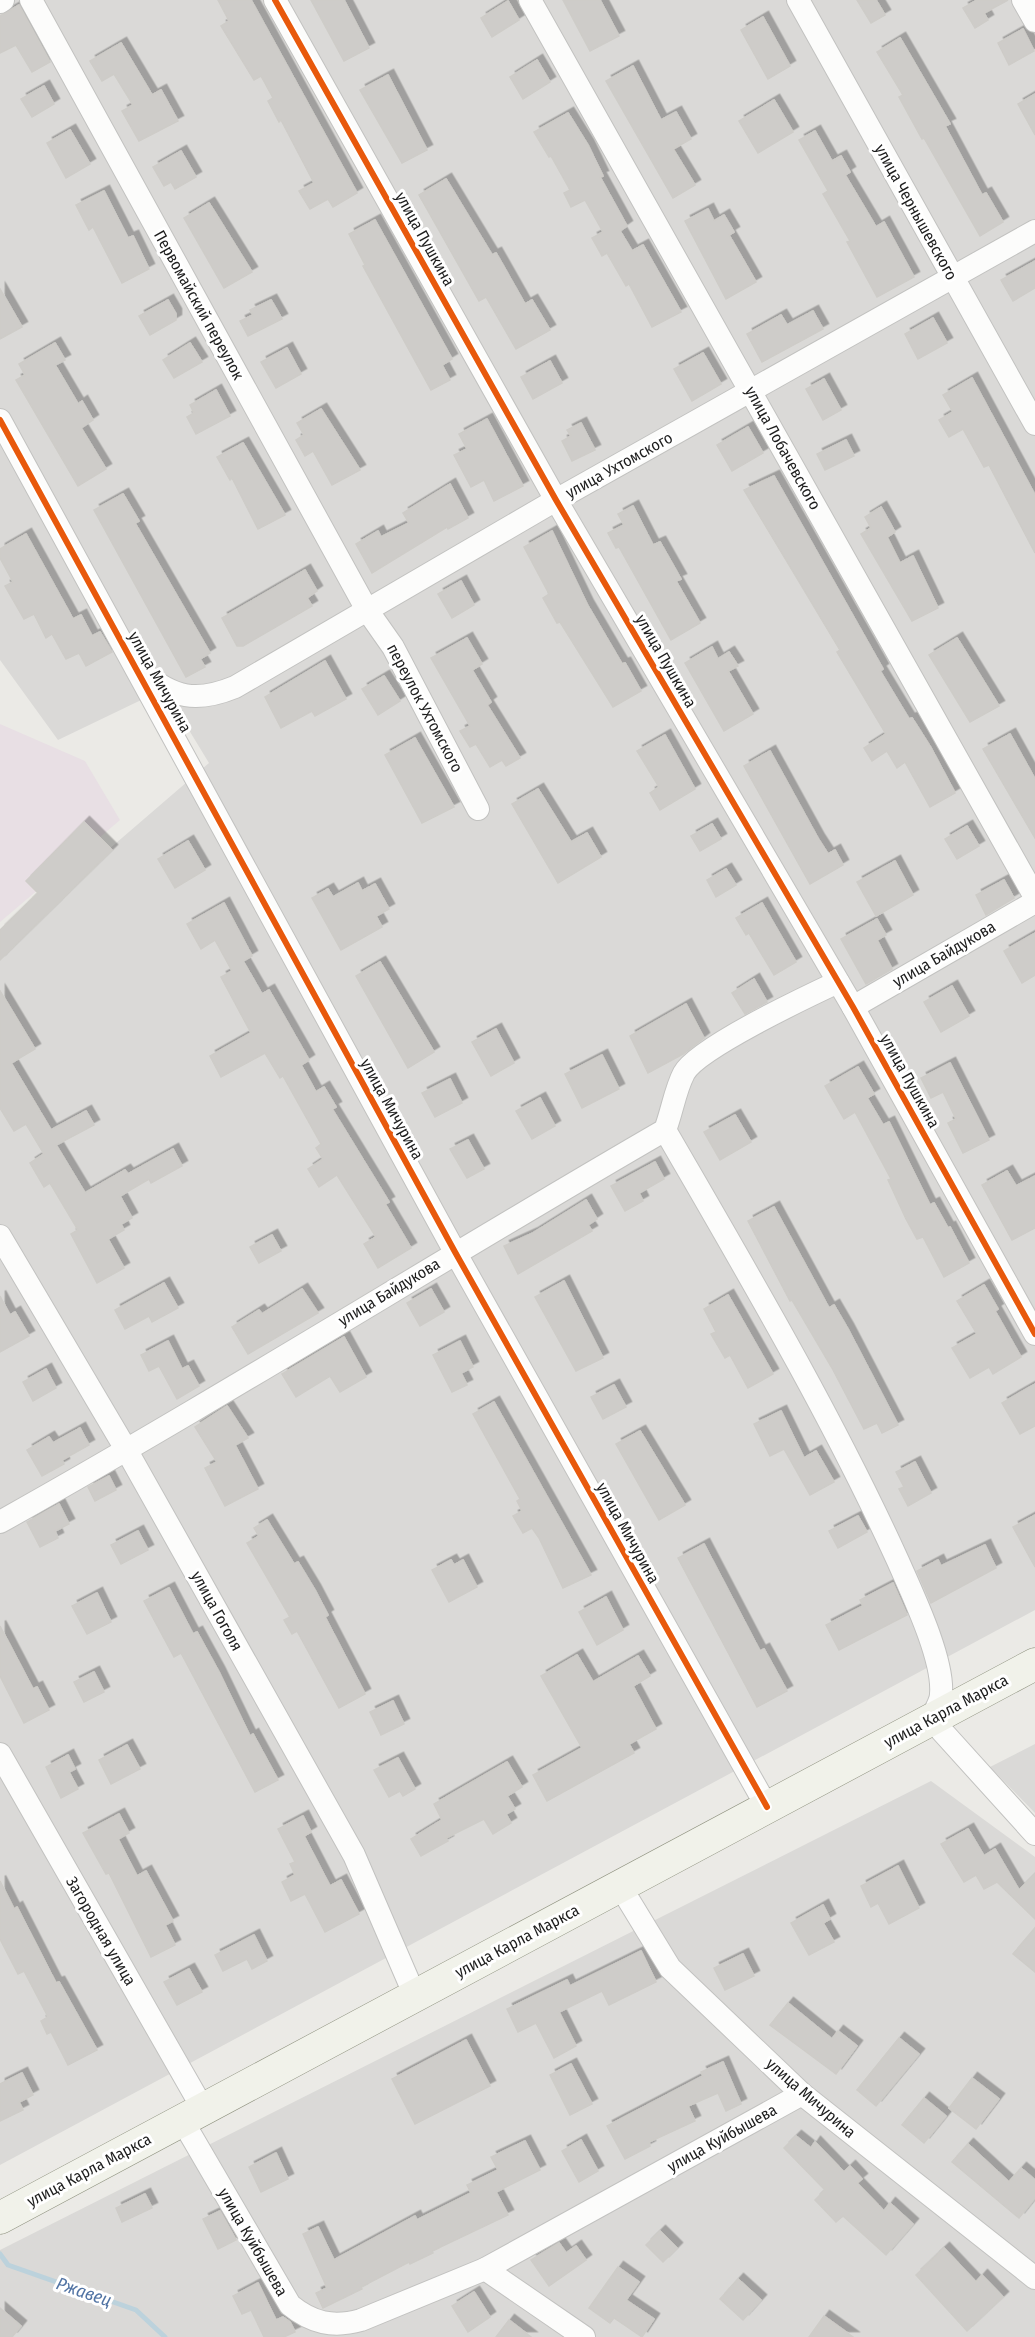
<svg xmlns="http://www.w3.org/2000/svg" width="1035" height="2337" font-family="'Fira Sans Condensed',sans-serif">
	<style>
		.residential { fill: #dad9d7 }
		.industrial { fill: #e8dfe4 }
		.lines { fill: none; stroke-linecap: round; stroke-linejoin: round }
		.stream { stroke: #bcd2dc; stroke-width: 5 }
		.building { fill: #ceccc9; stroke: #ceccc8; stroke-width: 1.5; filter: url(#shadow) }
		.street-casing { stroke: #c2c2c0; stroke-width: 24 }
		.secondary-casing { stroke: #909380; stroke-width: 33 }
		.street { stroke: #fcfcfb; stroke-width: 22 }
		.secondary { stroke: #f1f2ea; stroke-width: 32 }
		.cycleway-casing { stroke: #fff; stroke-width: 10 }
		.cycleway { stroke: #e8590c; stroke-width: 6 }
		.labels { text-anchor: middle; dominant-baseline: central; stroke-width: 6; stroke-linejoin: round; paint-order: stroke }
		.street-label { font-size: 16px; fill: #1d1d1d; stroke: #fff }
		.water-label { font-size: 18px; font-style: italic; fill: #5274a4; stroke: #fff }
	</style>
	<defs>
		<filter id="shadow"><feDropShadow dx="5.5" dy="-5.5" stdDeviation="0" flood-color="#0004"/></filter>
	</defs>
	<rect width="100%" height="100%" fill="#ebeae6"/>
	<g class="residential">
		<polygon points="0,0 1035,0 1035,1610 0,2165 0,943 209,763 164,689 58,740 0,660"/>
		<polygon points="1035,1744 1035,1813 990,1767"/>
		<polygon points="931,1781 1035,1857 1035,2337 0,2337 0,2250"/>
	</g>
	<polygon class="industrial" points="0,724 85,761 120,820 0,922"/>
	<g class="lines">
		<polyline class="stream" points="0,2254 8,2265 136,2310 165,2337"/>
	</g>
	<g class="building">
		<polygon points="218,0 251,0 357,193 333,207 328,199 310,209 299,191 314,183 281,120 279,122 268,101 273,98 261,76 254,80 221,26 229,21"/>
		<polygon points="311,0 344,0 369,48 344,61"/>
		<polygon points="563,0 600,0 619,36 590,51"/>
		<polygon points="857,0 876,0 885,15 871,23"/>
		<polygon points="977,0 1008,0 984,13 988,20 975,28 963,8"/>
		<polygon points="508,1 519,20 492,37 481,18"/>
		<polygon points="19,5 50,62 32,72 16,45 0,53 0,16"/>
		<polygon points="763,17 790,66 768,79 741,30"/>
		<polygon points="1023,29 1034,51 1009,65 998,43"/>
		<polygon points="900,38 950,124 945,126 982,195 986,193 1003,222 980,236 924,138 922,139 899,97 903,95 877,52"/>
		<polygon points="121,43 152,95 161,90 178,121 139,141 122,111 133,105 114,74 102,81 90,61"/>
		<polygon points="537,60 550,82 523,99 510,77"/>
		<polygon points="633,66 661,120 676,112 691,139 673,149 695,185 673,198 606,81"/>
		<polygon points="388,75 427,150 402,163 360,90"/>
		<polygon points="44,86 54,104 32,117 21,99"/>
		<polygon points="1035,94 1035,135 1018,104"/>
		<polygon points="774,100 793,132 758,153 739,121"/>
		<polygon points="568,113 588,145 603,176 600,177 627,226 620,231 632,251 643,245 681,312 652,327 629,284 626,286 607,253 602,256 592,238 603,232 585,200 571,207 564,193 570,190 551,156 549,157 534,132"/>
		<polygon points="70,130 90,164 66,178 47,143"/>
		<polygon points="815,131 832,161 841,156 850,172 845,175 876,227 884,222 914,277 877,297 847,242 850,241 823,194 828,191 799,140"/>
		<polygon points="181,151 196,177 175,189 171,182 164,186 153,167"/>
		<polygon points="446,179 492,255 496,253 525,304 532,300 550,330 516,349 486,297 479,301 419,195"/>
		<polygon points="104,191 128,238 133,236 149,269 122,283 93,227 89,230 76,205"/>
		<polygon points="209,203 252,272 224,288 184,218"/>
		<polygon points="708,209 714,221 724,215 734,232 729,235 756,282 726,299 685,221"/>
		<polygon points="375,220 452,359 442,365 450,380 431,390 363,266 365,265 349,234"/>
		<polygon points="1035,261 1035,288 1013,301 1001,280"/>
		<polygon points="0,289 22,327 0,339"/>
		<polygon points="168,300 176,314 176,320 150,335 139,316"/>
		<polygon points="271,300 282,319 248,336 240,321 253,315 250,310"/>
		<polygon points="813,311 823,329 762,362 747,334 781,315 787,325"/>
		<polygon points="933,318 947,343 918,359 905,334"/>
		<polygon points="55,343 65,360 55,365 78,404 82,401 93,420 81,428 106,469 78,486 16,380 25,375 19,364"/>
		<polygon points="190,343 202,362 174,378 163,360"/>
		<polygon points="287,348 301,374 276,388 261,362"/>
		<polygon points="703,353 721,384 692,401 674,369"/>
		<polygon points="550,361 562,383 533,399 521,377"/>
		<polygon points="972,378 1035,495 1035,553 989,465 984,467 963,429 949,437 939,420 953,412 943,395"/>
		<polygon points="824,379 841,410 823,420 806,389"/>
		<polygon points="216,390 230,416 196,434 187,417 194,413 190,405"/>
		<polygon points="321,409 360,470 332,485 313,451 305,456 296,440 304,435 297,423"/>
		<polygon points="487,419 523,486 494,501 484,480 471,487 454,455 467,449 459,434"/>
		<polygon points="581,423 595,450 572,461 562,441 571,436 567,430"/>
		<polygon points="748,427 763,453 732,471 717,445"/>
		<polygon points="846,440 854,456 825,470 817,454"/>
		<polygon points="243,443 285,515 258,529 232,478 230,480 217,457"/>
		<polygon points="774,476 883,669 880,671 909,719 912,718 931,748 955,793 930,807 905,762 897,768 887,751 872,761 864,748 886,734 837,652 840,650 744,490"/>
		<polygon points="450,484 468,518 448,529 447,527 372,573 356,544 378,531 381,537 409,523 403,513"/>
		<polygon points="123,494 139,521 135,523 210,653 200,659 205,667 186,677 94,510"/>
		<polygon points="633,506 653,545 660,542 681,579 676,581 700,623 671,640 619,547 616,548 608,533 624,525 618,514"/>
		<polygon points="881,507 895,532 887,537 900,563 913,556 938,608 912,621 861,534 871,528 865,517"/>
		<polygon points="552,531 588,606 622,664 625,663 641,691 613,707 560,622 557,623 543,598 549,594 524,547"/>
		<polygon points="26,534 73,619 81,615 92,636 100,632 112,652 86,666 79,653 66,659 52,634 46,638 34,614 24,619 5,586 13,582 0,558 0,549"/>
		<polygon points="305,570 317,591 307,598 312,606 243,646 237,646 222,618"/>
		<polygon points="461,581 474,605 452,618 438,594"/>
		<polygon points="467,638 482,664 472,670 491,702 487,705 520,758 506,766 502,760 490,767 476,744 470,747 460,731 470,726 431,658"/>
		<polygon points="957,638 999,706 970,722 929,655"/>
		<polygon points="712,647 718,659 729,652 738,666 728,671 753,714 724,731 685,663"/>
		<polygon points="325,661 346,699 315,716 312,711 281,728 265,697"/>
		<polygon points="384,676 400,701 378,715 362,689"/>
		<polygon points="1010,734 1035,779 1035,838 983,749"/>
		<polygon points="665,735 695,789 660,810 650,793 659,787 637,751"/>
		<polygon points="415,738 454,807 422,823 385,755"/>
		<polygon points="770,751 819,840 828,854 835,850 843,865 810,884 744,766"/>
		<polygon points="538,789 571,842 587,833 601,857 558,883 512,804"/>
		<polygon points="84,822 112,850 0,960 0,930 38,893 26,881"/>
		<polygon points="712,824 721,839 700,851 691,836"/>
		<polygon points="967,826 979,846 957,859 945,839"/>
		<polygon points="188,841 205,870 175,888 158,859"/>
		<polygon points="895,861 913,895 876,916 857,882"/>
		<polygon points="726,869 736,885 716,897 707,880"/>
		<polygon points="1004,880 1014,898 986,915 976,895"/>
		<polygon points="358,883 362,891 375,884 389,909 376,916 382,927 341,950 312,898 328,889 333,897"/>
		<polygon points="224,903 252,956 243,961 262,994 269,990 309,1060 301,1065 316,1092 324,1087 336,1107 332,1109 389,1202 385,1204 411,1248 378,1268 364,1244 376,1237 337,1175 319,1187 308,1169 323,1159 316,1148 321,1144 283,1076 280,1078 265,1053 221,1077 210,1056 251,1033 221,977 232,971 215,940 201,949 187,924"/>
		<polygon points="762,903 796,962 774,975 749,933 746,935 736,918"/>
		<polygon points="877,919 886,935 877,940 892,969 866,984 841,939"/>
		<polygon points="1035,933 1035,975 1022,983 1004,951"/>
		<polygon points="380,962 434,1052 408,1068 356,976"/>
		<polygon points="754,979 767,1002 745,1014 732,993"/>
		<polygon points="952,986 969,1016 941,1032 924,1002"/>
		<polygon points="0,991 35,1049 11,1063 51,1130 86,1111 94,1125 56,1145 85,1193 125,1170 128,1174 173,1149 182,1166 151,1183 149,1179 120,1196 132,1218 121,1224 124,1230 108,1239 124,1268 97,1283 71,1234 78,1230 50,1183 44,1187 30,1163 44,1154 26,1124 14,1131 0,1108"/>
		<polygon points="686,1004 704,1038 683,1054 648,1073 630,1036"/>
		<polygon points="496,1029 514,1063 491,1076 472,1042"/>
		<polygon points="602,1055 619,1089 582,1108 565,1074"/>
		<polygon points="950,1063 989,1140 963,1153 948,1123 956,1119 943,1092 931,1098 921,1078"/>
		<polygon points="858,1067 874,1094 867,1098 883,1125 889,1122 930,1205 934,1203 948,1228 950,1227 969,1263 944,1277 923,1237 917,1239 906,1219 888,1180 891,1179 855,1112 844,1119 825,1086"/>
		<polygon points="450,1079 462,1103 435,1117 422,1093"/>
		<polygon points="540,1098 555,1126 532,1139 516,1111"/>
		<polygon points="735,1115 751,1142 720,1160 704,1132"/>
		<polygon points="468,1140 484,1169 467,1178 450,1149"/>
		<polygon points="655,1162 664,1179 639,1193 643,1201 625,1211 611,1186"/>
		<polygon points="1007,1171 1016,1186 1035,1176 1035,1228 1012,1240 982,1185"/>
		<polygon points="586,1200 597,1219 588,1225 592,1231 518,1274 504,1246 533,1233"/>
		<polygon points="774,1207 829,1308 834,1305 848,1329 898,1425 882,1433 877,1423 864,1429 832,1368 792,1300 790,1301 748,1221"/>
		<polygon points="272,1235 281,1251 259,1263 250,1247"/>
		<polygon points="564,1281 603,1358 576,1371 535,1297"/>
		<polygon points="164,1283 178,1308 152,1322 149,1316 125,1329 115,1310"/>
		<polygon points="984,1285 998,1309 995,1311 1021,1357 993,1374 989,1367 970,1378 952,1348 977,1334 957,1301"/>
		<polygon points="302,1289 318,1313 248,1354 232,1327 259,1310 262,1314"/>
		<polygon points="431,1289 444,1312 420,1326 407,1303"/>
		<polygon points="728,1295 773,1374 748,1388 730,1355 725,1358 711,1334 716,1332 704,1309"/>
		<polygon points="0,1296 10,1315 15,1312 29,1336 0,1352"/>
		<polygon points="344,1337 366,1377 340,1392 330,1376 296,1397 282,1374"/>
		<polygon points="168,1341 182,1369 188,1366 199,1386 177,1399 159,1366 149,1371 141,1355"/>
		<polygon points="460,1341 473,1367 461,1373 467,1385 452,1392 433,1355"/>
		<polygon points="46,1369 56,1388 33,1401 23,1382"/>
		<polygon points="1035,1384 1035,1426 1020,1434 1002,1403"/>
		<polygon points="614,1385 626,1407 603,1419 591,1397"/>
		<polygon points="494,1402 591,1575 563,1588 539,1538 532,1528 523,1533 513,1516 522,1511 517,1501 520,1499 473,1414"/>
		<polygon points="227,1406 248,1438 235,1445 258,1489 225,1506 205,1468 217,1462 195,1427"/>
		<polygon points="781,1411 804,1458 816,1451 834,1482 810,1495 784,1449 770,1456 754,1424"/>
		<polygon points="80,1428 89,1445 62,1460 64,1464 42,1476 27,1450 49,1437 53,1443"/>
		<polygon points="640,1431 685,1505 659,1520 616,1444"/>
		<polygon points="915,1462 931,1493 908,1506 899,1489 904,1487 896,1472"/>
		<polygon points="109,1476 116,1490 95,1501 88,1487"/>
		<polygon points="59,1504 69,1524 55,1531 58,1538 40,1547 27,1522"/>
		<polygon points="1035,1515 1035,1567 1013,1527"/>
		<polygon points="858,1516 867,1532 838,1548 829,1531"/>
		<polygon points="267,1520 294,1564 298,1562 315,1590 328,1615 325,1617 365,1694 339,1708 297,1631 292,1634 284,1620 290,1617 247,1543 259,1536 254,1528"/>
		<polygon points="138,1531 148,1550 121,1564 111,1545"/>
		<polygon points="704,1544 760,1651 764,1649 787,1691 757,1707 678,1558"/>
		<polygon points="985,1545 996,1568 931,1603 917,1571 938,1560 941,1566"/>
		<polygon points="451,1560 454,1565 463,1560 477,1587 449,1602 432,1570"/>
		<polygon points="893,1583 907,1615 839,1650 826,1625 863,1606 860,1600"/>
		<polygon points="169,1588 193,1634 197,1632 219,1672 250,1736 253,1734 278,1780 255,1792 181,1653 174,1657 144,1601"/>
		<polygon points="97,1593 111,1622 87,1634 72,1606"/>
		<polygon points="606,1597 623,1630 597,1645 579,1612"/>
		<polygon points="0,1626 33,1689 37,1687 49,1710 24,1723 0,1676"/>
		<polygon points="577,1655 593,1682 638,1656 650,1676 633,1686 656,1729 629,1744 634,1753 547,1801 533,1775 582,1748 541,1676"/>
		<polygon points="94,1672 104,1692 84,1702 74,1682"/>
		<polygon points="393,1701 404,1724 381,1735 370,1712"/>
		<polygon points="127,1745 140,1769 111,1784 99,1760"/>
		<polygon points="68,1755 75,1769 69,1772 78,1789 61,1798 46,1767"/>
		<polygon points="398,1758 415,1789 403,1796 400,1791 389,1797 374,1770"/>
		<polygon points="507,1762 522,1787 507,1796 515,1809 506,1814 511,1823 493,1834 484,1819 446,1838 448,1841 421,1856 411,1839 442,1820 434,1804"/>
		<polygon points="119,1814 129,1833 118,1839 137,1876 146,1871 173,1921 165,1925 175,1945 151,1957 109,1873 106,1874 83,1833"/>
		<polygon points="303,1816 311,1832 304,1836 330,1886 341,1880 359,1914 325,1932 305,1894 291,1901 282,1882 295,1875 290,1864 295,1862 278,1829"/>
		<polygon points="968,1829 984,1856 995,1849 1019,1890 1035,1874 1035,1919 997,1882 984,1889 976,1875 964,1882 941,1844"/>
		<polygon points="898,1866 919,1908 889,1924 878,1903 871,1907 861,1886"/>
		<polygon points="0,1881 14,1909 17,1907 56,1983 59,1982 97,2050 68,2065 51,2032 47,2034 41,2021 48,2017 24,1971 18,1974 0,1939"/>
		<polygon points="823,1905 830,1919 823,1923 834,1942 809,1955 791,1923"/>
		<polygon points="1035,1928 1035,1972 1013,1954"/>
		<polygon points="254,1935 267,1961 252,1969 247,1959 223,1971 215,1955"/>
		<polygon points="641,1951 656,1982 609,2005 602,1991 559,2012 576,2046 554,2058 536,2023 518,2032 507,2009 567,1980 570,1986"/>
		<polygon points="743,1954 754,1976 725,1990 714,1968"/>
		<polygon points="189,1969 202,1992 177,2005 164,1982"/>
		<polygon points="788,2003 832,2039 838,2031 857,2046 836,2074 770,2025"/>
		<polygon points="899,2038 919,2054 876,2106 857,2090"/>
		<polygon points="466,2040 490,2086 415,2124 392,2079"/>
		<polygon points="723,2062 741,2104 726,2111 718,2093 688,2106 695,2121 649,2142 650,2146 625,2159 607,2126 703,2076 701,2072"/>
		<polygon points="571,2064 592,2104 570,2115 550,2075"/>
		<polygon points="22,2073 33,2095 19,2102 23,2110 0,2121 0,2084"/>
		<polygon points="972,2078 999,2099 976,2129 949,2108"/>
		<polygon points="924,2098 946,2116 924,2143 902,2125"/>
		<polygon points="796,2136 811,2148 815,2142 844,2172 850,2166 862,2179 857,2183 884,2211 890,2203 913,2224 886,2255 843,2216 836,2222 815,2200 825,2190 784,2148"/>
		<polygon points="581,2140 598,2171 579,2182 562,2151"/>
		<polygon points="525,2141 540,2170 496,2192 508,2215 432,2251 433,2253 410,2264 409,2262 361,2287 362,2289 323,2308 316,2293 327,2288 303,2234 318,2227 334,2260 415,2216 417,2220 471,2193 467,2185 498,2170 491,2157"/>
		<polygon points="968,2144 1009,2182 1021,2168 1035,2180 1035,2198 1019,2218 952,2162"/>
		<polygon points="276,2153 288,2179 261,2192 249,2167"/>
		<polygon points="145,2194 152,2208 122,2222 116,2208"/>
		<polygon points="220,2211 236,2240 218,2249 203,2219"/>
		<polygon points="660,2231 677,2248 663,2262 646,2245"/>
		<polygon points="559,2243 566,2253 576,2246 586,2260 549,2286 531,2260"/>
		<polygon points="944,2248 976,2282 982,2275 1003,2297 967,2331 916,2275"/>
		<polygon points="618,2267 639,2282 626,2300 654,2319 642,2337 614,2318 610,2323 589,2308"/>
		<polygon points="738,2279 761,2300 743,2320 720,2299"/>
		<polygon points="258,2283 276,2320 283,2317 290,2322 295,2332 284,2337 264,2337 251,2310 242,2314 233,2296"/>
		<polygon points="474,2292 490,2317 468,2332 452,2306"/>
		<polygon points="0,2308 21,2326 12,2337 0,2337"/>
		<polygon points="824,2316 853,2337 809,2337"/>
		<polygon points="509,2320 531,2337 496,2337"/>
	</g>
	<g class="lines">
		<defs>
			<g id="street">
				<polyline points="31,0 367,610 393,647 478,809"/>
				<polyline points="275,0 556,500 853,1007 1035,1334"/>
				<polyline points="530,0 1035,897"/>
				<polyline points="798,0 1035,424"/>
				<polyline points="1023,0 1035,21"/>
				<polyline points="0,2 3,0"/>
				<polyline points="0,420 455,1252 767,1807"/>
				<path d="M142,672C174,698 196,703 235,687L556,500L1035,231"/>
				<polyline points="853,1007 1035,902"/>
				<path d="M665,1130C747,1272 830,1412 898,1561C912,1593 944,1659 941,1694C941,1702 934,1712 931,1719L1035,1834"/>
				<polyline points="0,1236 127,1451 354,1855 415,1996"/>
				<path d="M0,1522C225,1396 442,1259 665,1130C672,1112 675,1090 684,1073C698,1048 808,996 838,982"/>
				<polyline points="0,1754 203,2109"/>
				<polyline points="620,1886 670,1968 802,2094 1035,2278"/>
				<path d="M182,2120L290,2305C312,2323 333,2328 361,2320L485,2269L802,2094"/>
				<polyline points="485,2269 584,2337"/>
			</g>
			<polyline id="secondary" points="0,2218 1035,1664"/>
		</defs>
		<use href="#street" class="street-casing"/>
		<use href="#secondary" class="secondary-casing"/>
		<use href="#street" class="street"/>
		<use href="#secondary" class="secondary"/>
		<defs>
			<g id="cycleway">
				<polyline points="275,0 556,500 853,1007 1035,1334"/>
				<polyline points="0,420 455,1252 767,1807"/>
			</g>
		</defs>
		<use href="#cycleway" class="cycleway-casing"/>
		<use href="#cycleway" class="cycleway"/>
	</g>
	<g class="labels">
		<g class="street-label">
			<text transform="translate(916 212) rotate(61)">улица Чернышевского</text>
			<text transform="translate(425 239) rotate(61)">улица Пушкина</text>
			<text transform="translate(199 305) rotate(61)">Первомайский переулок</text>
			<text transform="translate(783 448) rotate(61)">улица Лобачевского</text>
			<text transform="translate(619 465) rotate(-29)">улица Ухтомского</text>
			<text transform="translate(666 661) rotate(60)">улица Пушкина</text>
			<text transform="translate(160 682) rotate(61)">улица Мичурина</text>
			<text transform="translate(425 708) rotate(62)">переулок Ухтомского</text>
			<text transform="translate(944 954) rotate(-30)">улица Байдукова</text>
			<text transform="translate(910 1081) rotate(61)">улица Пушкина</text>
			<text transform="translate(392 1109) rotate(61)">улица Мичурина</text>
			<text transform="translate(389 1292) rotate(-31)">улица Байдукова</text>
			<text transform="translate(628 1533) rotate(61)">улица Мичурина</text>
			<text transform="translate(217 1611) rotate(61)">улица Гоголя</text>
			<text transform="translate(946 1711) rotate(-28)">улица Карла Маркса</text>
			<text transform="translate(101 1931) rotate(60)">Загородная улица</text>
			<text transform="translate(517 1941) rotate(-28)">улица Карла Маркса</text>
			<text transform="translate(811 2098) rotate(41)">улица Мичурина</text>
			<text transform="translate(722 2138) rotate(-29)">улица Куйбышева</text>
			<text transform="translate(89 2170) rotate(-28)">улица Карла Маркса</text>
			<text transform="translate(253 2242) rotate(60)">улица Куйбышева</text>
		</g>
		<g class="water-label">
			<text transform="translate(84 2292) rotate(19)">Ржавец</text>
		</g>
	</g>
</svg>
